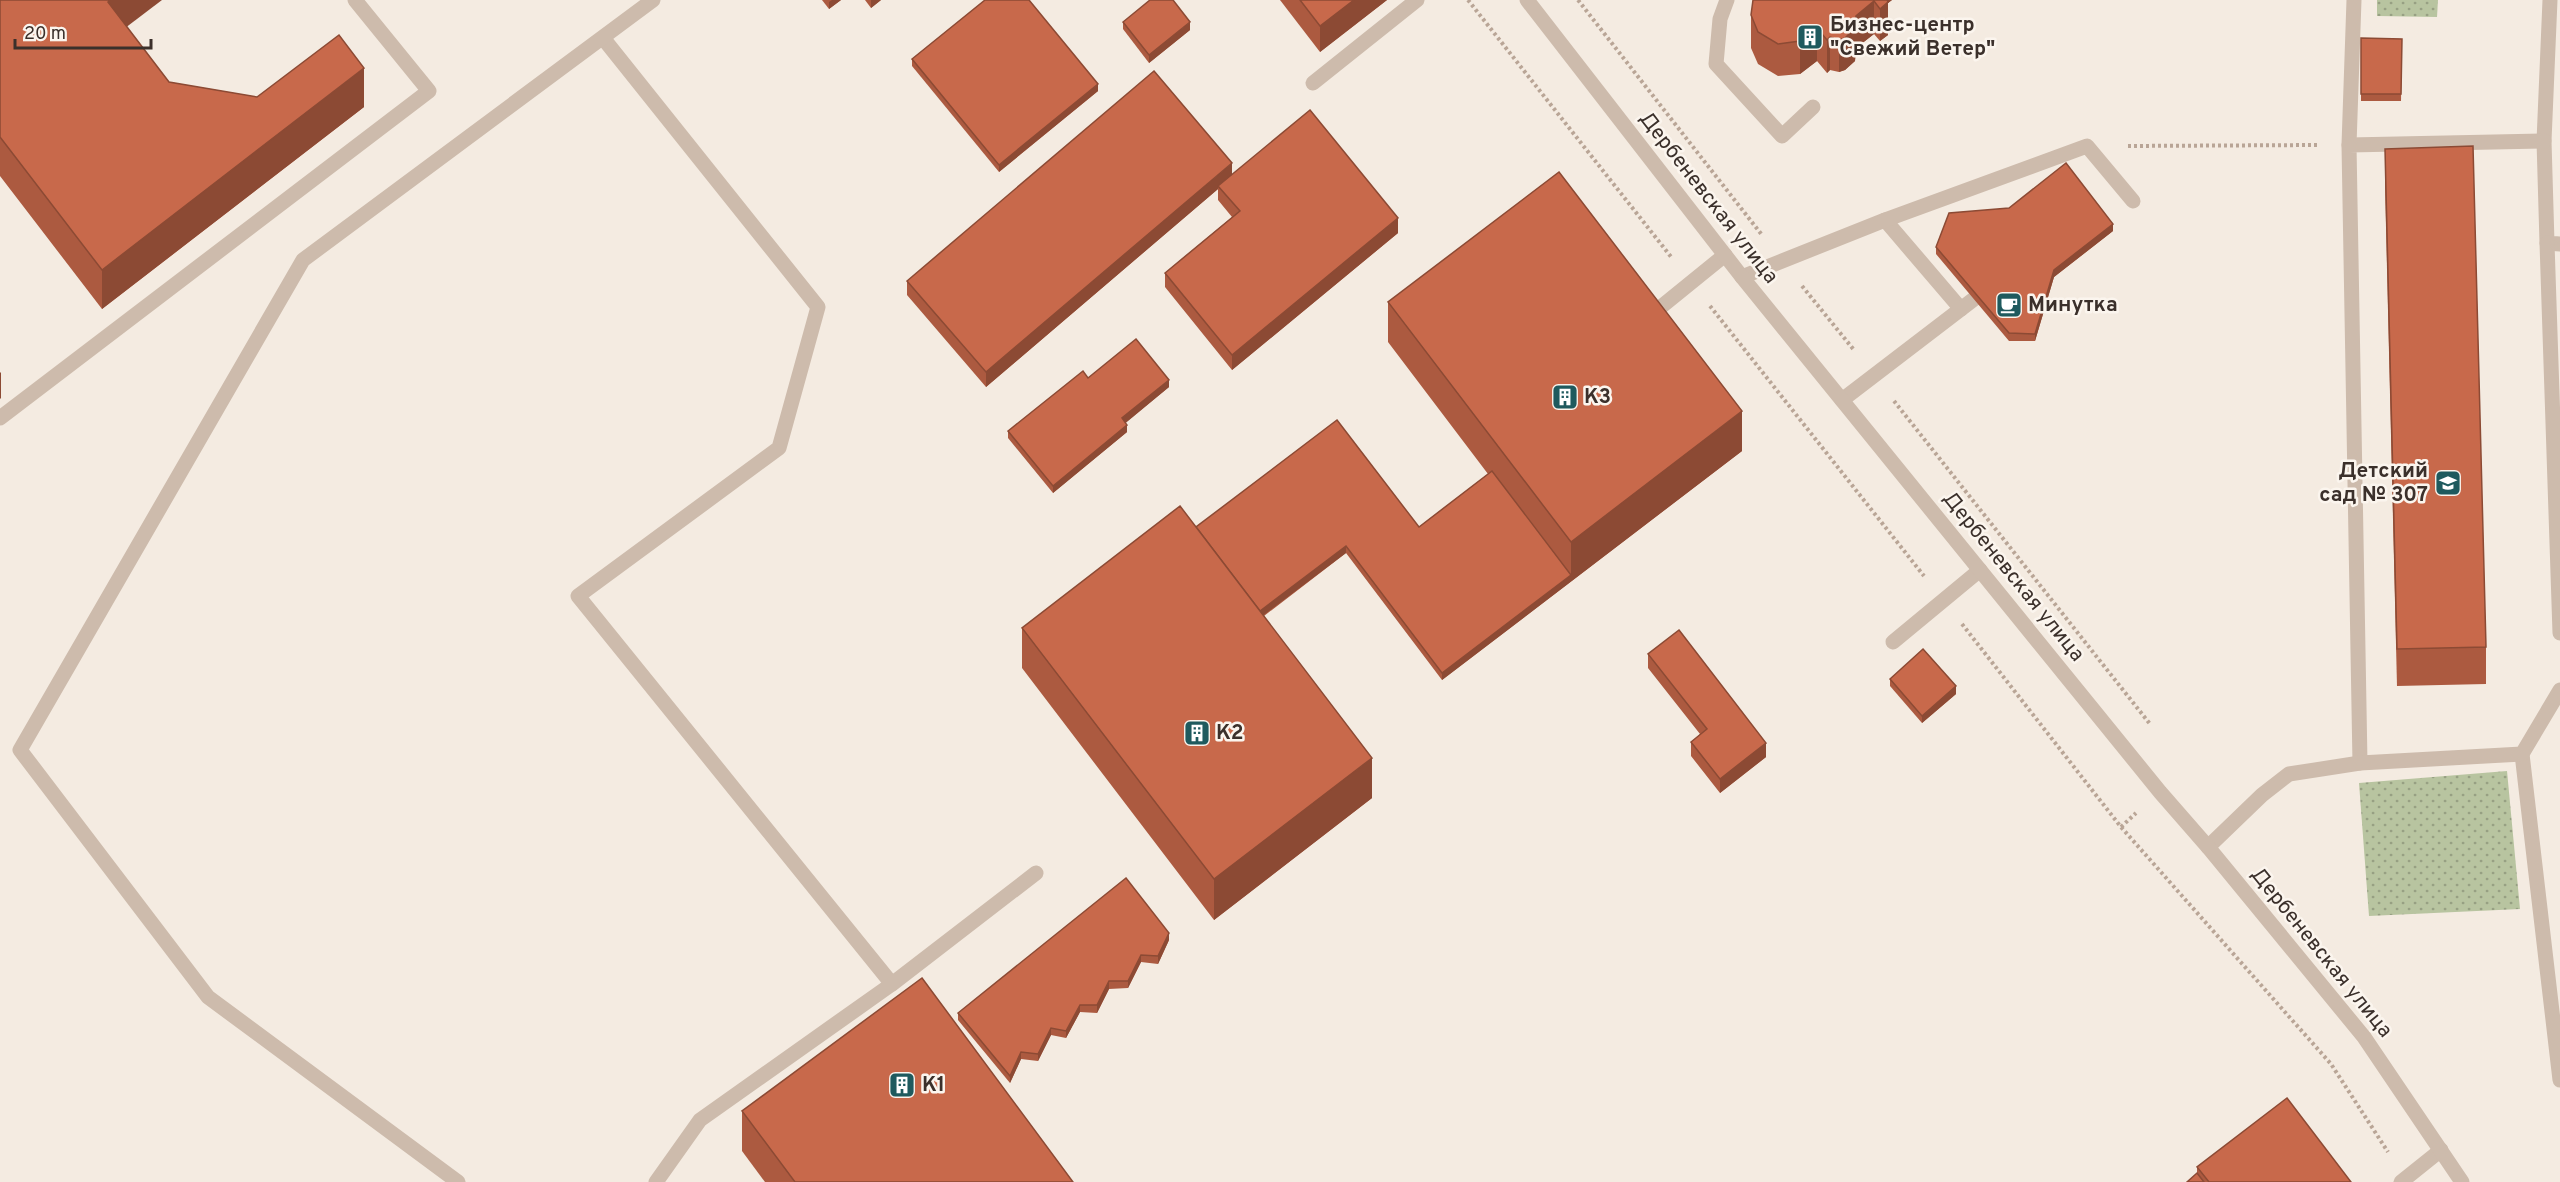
<svg xmlns="http://www.w3.org/2000/svg" width="2560" height="1182" font-family="Overpass,sans-serif">
	<style>
		.park { fill: url(#park-dots) }
		.lines { fill: none; stroke-linecap: round; stroke-linejoin: round }
		.path { stroke: #b9a596; stroke-width: 4; stroke-dasharray: 3 3; stroke-linecap: butt }
		.service { stroke: #cdbbac; stroke-width: 15 }
		.minor { stroke: #cdbbac; stroke-width: 15 }
		.wall { fill: #ac5a40 }
		.shaded-wall { fill: #8c4a34 }
		.building { fill: #c8694b; stroke: #8c4a34; stroke-width: 1.5 }
		.labels { text-anchor: middle; dominant-baseline: central; stroke-width: 5; stroke-linejoin: round; paint-order: stroke }
		.poi-label { font-size: 21px; font-weight: bold; fill: #3b302b; stroke: #fbf5ee; text-anchor: start }
		.street-label { font-size: 21px; fill: #3b302b; stroke: #fbf5ee }
	</style>
	<defs>
		<pattern id="park-dots" width="8" height="8" patternUnits="userSpaceOnUse" patternTransform="scale(1.5)"><rect width="8" height="8" fill="#b8c4a0"/><path d="M2 2h.1M6 6h.1" fill="none" stroke="#97a083" stroke-width="1.8" stroke-linecap="round"/></pattern>
	</defs>
	<rect width="100%" height="100%" fill="#f4ebe1"/>
	<g class="park">
		<polygon points="2377,0 2438,0 2437,17 2377,16"/>
		<polygon points="2507,771 2520,909 2369,916 2359,783"/>
	</g>
	<g class="lines">
		<g class="path">
			<polyline points="1468,0 1672,258"/>
			<polyline points="1578,0 1762,235"/>
			<polyline points="2128,146 2318,145"/>
			<polyline points="1802,286 1854,350"/>
			<polyline points="1710,306 1924,576"/>
			<polyline points="1894,401 2150,724"/>
			<polyline points="1962,624 2121,827 2331,1064 2388,1152"/>
			<polyline points="2121,827 2136,813"/>
		</g>
		<g class="service">
			<polyline points="1727,0 1720,19 1716,64 1782,136 1813,107"/>
			<polyline points="2550,0 2544,141 2547,243 2560,244"/>
			<polyline points="603,38 818,307 779,448 578,596 892,984 1036,873"/>
			<polyline points="1313,83 1417,0"/>
			<polyline points="2349,145 2354,0"/>
			<polyline points="1885,220 1961,309"/>
			<polyline points="2547,243 2560,633"/>
			<polyline points="1742,277 1885,220 2087,146 2133,201"/>
			<polyline points="1651,315 1725,255"/>
			<polyline points="1842,400 1974,299"/>
			<polyline points="0,418 429,91 355,0"/>
			<polyline points="1893,642 1980,570"/>
			<polyline points="2522,754 2560,1080"/>
			<polyline points="2360,763 2349,145 2544,141"/>
			<polyline points="2208,847 2262,795 2289,774 2360,763 2522,754 2560,690"/>
			<polyline points="458,1182 208,997 20,750 303,260 653,0"/>
			<polyline points="656,1182 700,1120 892,984"/>
			<polyline points="2401,1182 2441,1150"/>
		</g>
		<polyline class="minor" points="1527,0 1742,277 2160,792 2208,847 2364,1037 2462,1182"/>
	</g>
	<g class="wall">
		<polygon points="0,0 127,27 169,82 257,97 364,107 102,309 0,176"/>
		<polygon points="822,0 841,0 829,9"/>
		<polygon points="865,0 881,0 871,8"/>
		<polygon points="1280,0 1387,0 1320,52"/>
		<polygon points="1892,0 1888,3 1888,35 1880,41 1874,34 1856,48 1855,61 1845,70 1839,72 1830,70 1827,73 1817,61 1800,74 1778,76 1758,64 1751,48 1751,15"/>
		<polygon points="1123,22 1190,30 1149,63 1123,29"/>
		<polygon points="2361,38 2402,39 2401,101 2361,101"/>
		<polygon points="912,59 1098,91 999,172 912,66"/>
		<polygon points="2385,149 2486,647 2486,684 2397,686 2385,186"/>
		<polygon points="1232,175 1398,233 1232,370 1165,287 1165,273 1232,217 1218,200 1218,189 986,387 907,295 907,281"/>
		<polygon points="2113,231 2054,277 2035,341 2009,341 1936,254 1936,247"/>
		<polygon points="1388,302 1742,451 1442,680 1346,553 1264,616 1372,798 1214,920 1022,668 1022,628 1196,527 1419,527 1488,474 1388,342"/>
		<polygon points="1088,378 1169,387 1125,423 1127,432 1053,493 1008,438 1008,431"/>
		<polygon points="1648,654 1766,757 1720,793 1691,756 1691,742 1700,734 1648,668"/>
		<polygon points="1890,679 1956,694 1922,723 1890,686"/>
		<polygon points="1169,940 1158,964 1141,962 1128,988 1109,989 1097,1013 1080,1012 1066,1038 1051,1035 1038,1061 1021,1059 1010,1083 958,1020 958,1013"/>
		<polygon points="742,1111 1073,1182 765,1182 742,1151"/>
		<polygon points="2197,1167 2351,1182 2187,1182 2197,1173"/>
	</g>
	<g class="shaded-wall">
		<polygon points="110,0 162,0 108,41 108,2"/>
		<polygon points="832,0 841,0 829,9 829,2"/>
		<polygon points="871,0 881,0 871,8"/>
		<polygon points="1354,0 1387,0 1320,52 1320,26"/>
		<polygon points="1873,0 1892,0 1888,3 1888,35 1880,41 1880,9 1874,1 1874,34 1856,48 1855,61 1845,70 1839,72 1839,40 1856,16"/>
		<polygon points="1190,22 1190,30 1149,63 1149,55"/>
		<polygon points="1817,28 1817,61 1800,74 1800,41"/>
		<polygon points="1830,37 1830,70 1827,73 1827,40"/>
		<polygon points="364,68 364,107 102,309 102,270"/>
		<polygon points="1098,84 1098,91 999,172 999,165"/>
		<polygon points="1232,163 1232,177 1218,186 1218,189 986,387 986,372"/>
		<polygon points="1398,218 1398,233 1232,370 1232,355"/>
		<polygon points="2113,224 2113,231 2054,277 2035,341 2035,334 2054,270"/>
		<polygon points="1,372 1,398 0,399 0,373"/>
		<polygon points="1169,380 1169,387 1122,426 1122,418"/>
		<polygon points="1742,411 1742,451 1442,680 1442,673 1571,575 1571,542"/>
		<polygon points="1127,425 1127,432 1053,493 1053,486"/>
		<polygon points="1346,546 1346,553 1244,630 1244,623"/>
		<polygon points="1956,686 1956,694 1922,723 1922,716"/>
		<polygon points="1766,743 1766,757 1720,793 1720,779"/>
		<polygon points="1372,758 1372,798 1214,920 1214,879"/>
		<polygon points="1169,933 1169,940 1158,964 1158,956"/>
		<polygon points="1141,955 1141,962 1128,988 1128,981"/>
		<polygon points="1109,981 1109,989 1097,1013 1097,1005"/>
		<polygon points="1080,1005 1080,1012 1066,1038 1066,1031"/>
		<polygon points="1051,1028 1051,1035 1038,1061 1038,1054"/>
		<polygon points="1021,1052 1021,1059 1010,1083 1010,1076"/>
	</g>
	<g class="building">
		<polygon points="0,0 110,0 108,2 169,82 257,97 339,35 364,68 102,270 0,137"/>
		<polygon points="985,0 1029,0 1098,84 999,165 912,59"/>
		<polygon points="1150,0 1173,0 1190,22 1149,55 1123,22"/>
		<polygon points="1300,0 1354,0 1320,26"/>
		<polygon points="1753,0 1887,0 1888,2 1880,9 1874,1 1856,16 1855,28 1845,38 1839,40 1830,37 1827,40 1817,28 1800,41 1778,44 1758,32 1751,15"/>
		<polygon points="2361,38 2402,39 2401,94 2361,94"/>
		<polygon points="1154,71 1232,163 986,372 907,281"/>
		<polygon points="1310,110 1398,218 1232,355 1165,273 1240,211 1218,186"/>
		<polygon points="2473,146 2486,647 2397,649 2385,149"/>
		<polygon points="2066,163 2113,224 2054,270 2035,334 2009,333 1936,247 1949,213 2009,208"/>
		<polygon points="1559,172 1742,411 1571,542 1388,302"/>
		<polygon points="1136,339 1169,380 1122,418 1127,425 1053,486 1008,431 1083,371 1088,378"/>
		<polygon points="1337,420 1419,527 1492,471 1571,575 1442,673 1346,546 1260,611 1196,527"/>
		<polygon points="1180,506 1372,758 1214,879 1022,628"/>
		<polygon points="1679,630 1766,743 1720,779 1691,742 1707,729 1648,654"/>
		<polygon points="1923,649 1956,686 1922,716 1890,679"/>
		<polygon points="1126,878 1169,933 1158,956 1141,955 1128,981 1109,981 1097,1005 1080,1005 1066,1031 1051,1028 1038,1054 1021,1052 1010,1076 958,1013"/>
		<polygon points="922,978 1073,1182 795,1182 742,1111"/>
		<polygon points="2287,1098 2351,1182 2209,1182 2197,1167"/>
		<polygon points="2197,1173 2204,1182 2187,1182"/>
	</g>
	<defs>
		<symbol id="building-square" viewBox="-11 -11 22 22"><rect x="-9" y="-9" width="18" height="18" rx="4" fill="#1f5a5e" stroke="#fbf5ee"/><path d="M-4-6H4V6H1V3H-1V6H-4ZM-2.5-4.3h1.7v1.8h-1.7ZM.8-4.3h1.7v1.8H.8ZM-2.5-1h1.7V.8h-1.7ZM.8-1h1.7V.8H.8Z" fill="#fff"/></symbol>
		<symbol id="cafe-square" viewBox="-11 -11 22 22"><rect x="-9" y="-9" width="18" height="18" rx="4" fill="#1f5a5e" stroke="#fbf5ee"/><path d="M-5.5-4.5H6V0H3Q3 3.5 0 3.5H-2.5Q-5.5 3.5-5.5 0ZM3-3.2v2h1.7v-2ZM-6 4.5H4V6H-6Z" fill="#fff"/></symbol>
		<symbol id="school-square" viewBox="-11 -11 22 22"><rect x="-9" y="-9" width="18" height="18" rx="4" fill="#1f5a5e" stroke="#fbf5ee"/><path d="M0-5L7-2L0 1L-7-2ZM-4 1L0 2.5L4 1V4Q0 6-4 4Z" fill="#fff"/></symbol>
	</defs>
	<g fill-rule="evenodd">
		<use href="#building-square" x="1795" y="22" width="30" height="30"/>
		<use href="#cafe-square" x="1994" y="290" width="30" height="30"/>
		<use href="#building-square" x="1550" y="382" width="30" height="30"/>
		<use href="#school-square" x="2433" y="468" width="30" height="30"/>
		<use href="#building-square" x="1182" y="718" width="30" height="30"/>
		<use href="#building-square" x="887" y="1070" width="30" height="30"/>
	</g>
	<g class="labels">
		<g class="poi-label">
			<text x="1830" y="25">Бизнес-центр<tspan x="1830" dy="24">"Свежий Ветер"</tspan></text>
			<text x="2028" y="305">Минутка</text>
			<text x="1584" y="397">К3</text>
			<text x="2428" y="471" text-anchor="end">Детский<tspan x="2428" dy="24">сад № 307</tspan></text>
			<text x="1216" y="733">К2</text>
			<text x="922" y="1085">К1</text>
		</g>
		<g class="street-label">
			<text transform="translate(1708 198) rotate(52)">Дербеневская улица</text>
			<text transform="translate(2013 577) rotate(51)">Дербеневская улица</text>
			<text transform="translate(2321 953) rotate(51)">Дербеневская улица</text>
		</g>
	</g>
	<path d="M15 39v9h136v-9" fill="none" stroke="#3b302b" stroke-width="3"/>
	<text x="24" y="39" font-size="18" fill="#3b302b" stroke="#fbf5ee" stroke-width="4.5" paint-order="stroke">20 m</text>
</svg>
